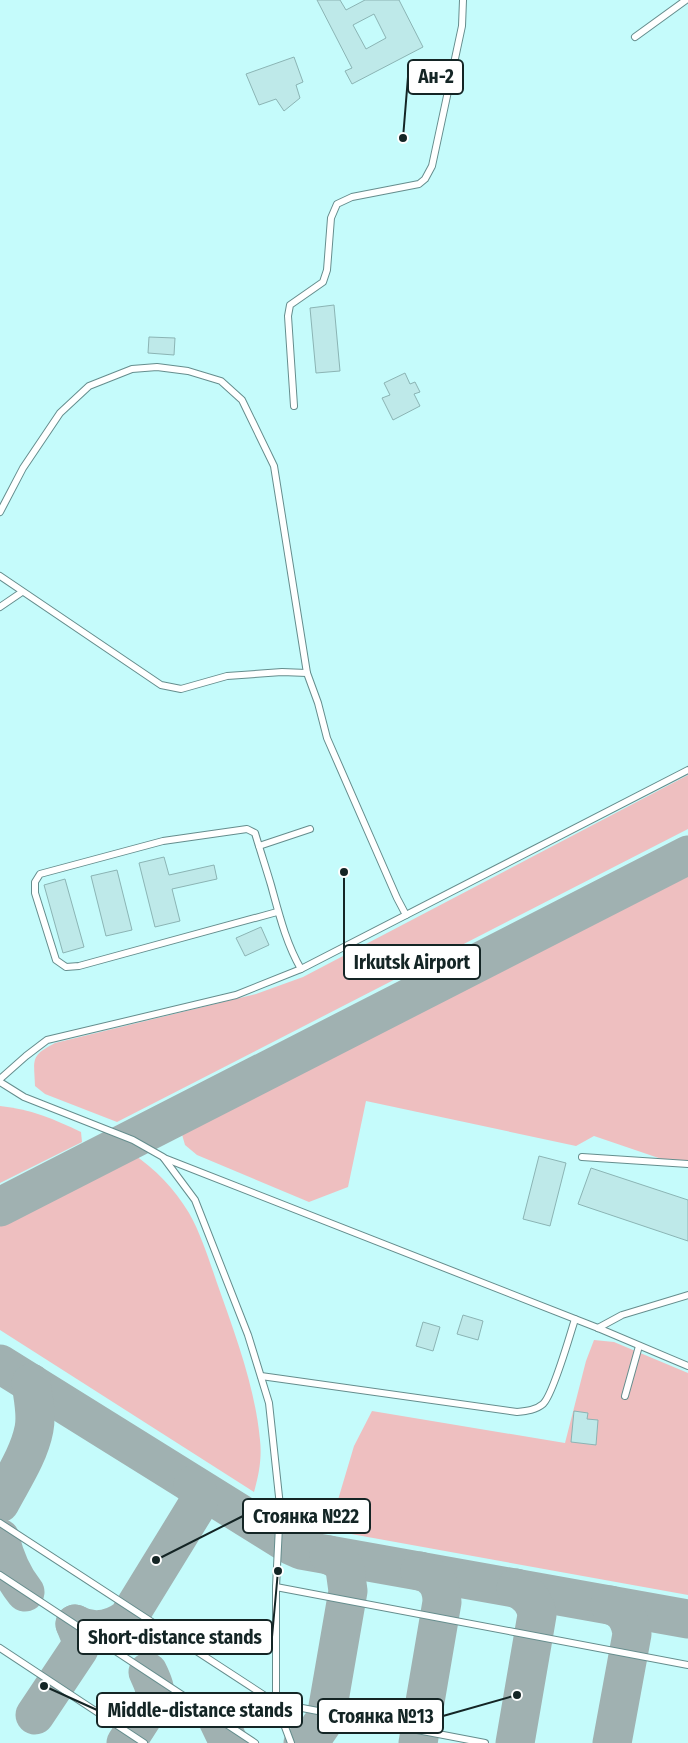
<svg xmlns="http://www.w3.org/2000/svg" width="688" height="1743" font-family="'Fira Sans Condensed',sans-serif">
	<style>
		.built { fill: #c5fbfb }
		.green { fill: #eebfc0 }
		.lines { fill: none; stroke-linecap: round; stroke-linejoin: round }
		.taxiway { stroke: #a0b1b1; stroke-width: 39 }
		.building { fill: #bee9e9; stroke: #8bb4b4; fill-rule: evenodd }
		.lane-casing { stroke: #658d8d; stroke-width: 8 }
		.lane { stroke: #fff; stroke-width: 6 }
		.leader { fill: none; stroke: #142525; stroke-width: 2 }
		.callout-dot { fill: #142525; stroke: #fff; stroke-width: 2 }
		.callout { fill: #fff; stroke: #142525; stroke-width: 2 }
		.callout-label { font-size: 19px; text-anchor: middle; font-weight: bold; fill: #142525 }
	</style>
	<rect width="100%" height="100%" fill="#ecfdfd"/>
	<rect class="built" x="0" y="0" width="688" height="1743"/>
	<g class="green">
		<path d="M688,775V829L117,1122L45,1094L35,1086C34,1059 30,1056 55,1043L256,994L303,977Z"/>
		<polygon points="688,872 688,1168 594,1136 576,1146 366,1101 348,1187 309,1202 197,1155 185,1145 181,1131"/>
		<path d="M0,1106C30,1109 54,1119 81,1132L82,1142L0,1183Z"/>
		<path d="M132,1153C156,1170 174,1188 189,1213C201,1234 209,1260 217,1283C235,1334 255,1386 260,1440C262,1458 259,1474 254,1492L0,1330V1223Z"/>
		<polygon points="594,1340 614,1342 688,1373 688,1595 329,1530 354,1446 372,1411 565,1443 586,1361"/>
	</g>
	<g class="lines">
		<g class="taxiway">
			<polyline points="0,1207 688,855"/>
			<polyline points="0,1364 292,1546 301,1550 688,1619"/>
			<path d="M0,1503C12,1480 29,1455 34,1429C37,1414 33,1398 31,1383"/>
			<path d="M0,1538C5,1559 12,1576 25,1592"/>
			<path d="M610,1605C624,1609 630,1619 632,1634L612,1743"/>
			<path d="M75,1624C93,1634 112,1630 128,1618L198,1504V1493L193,1485"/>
			<polyline points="35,1715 79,1649 81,1639 75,1624"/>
			<polyline points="217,1718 229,1743"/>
			<path d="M126,1743L153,1701C157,1690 153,1683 148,1672"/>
			<polyline points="303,1743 315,1734 326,1718 348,1591 345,1569 339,1560 329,1555"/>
			<path d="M418,1743L442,1602C442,1586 435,1575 420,1571"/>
			<path d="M515,1743L537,1615C535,1601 528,1594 516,1588"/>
		</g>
	</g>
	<g class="building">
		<path d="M317,0H340L346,10L365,0H399L423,47L352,84L345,71L352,68ZM374,14L386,38L366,49L353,25Z"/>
		<polygon points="294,57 303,82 296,85 300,98 284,111 276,99 259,105 246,74"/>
		<polygon points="334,305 340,371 316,373 310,308"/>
		<polygon points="149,337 175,338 174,355 148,353"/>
		<polygon points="405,373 410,384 415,382 420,392 414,394 420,406 393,420 382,398 390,395 384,383"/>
		<polygon points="164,857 169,875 214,865 217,879 172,889 180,921 155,927 139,863"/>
		<polygon points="117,870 132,930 106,936 91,876"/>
		<polygon points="65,879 84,947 63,953 44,885"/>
		<polygon points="261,927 269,945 245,956 236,938"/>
		<polygon points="539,1156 566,1163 550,1226 523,1219"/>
		<polygon points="591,1168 688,1200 688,1241 578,1204"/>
		<polygon points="463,1315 483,1321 478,1340 457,1334"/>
		<polygon points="423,1322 440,1327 433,1351 416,1346"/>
		<polygon points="574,1411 588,1413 587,1419 598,1420 596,1445 571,1442"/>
	</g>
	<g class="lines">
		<defs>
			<g id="lane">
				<polyline points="635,37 686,0"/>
				<polyline points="294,406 288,316 290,305 323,282 327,270 331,218 337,204 352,197 419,184 425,179 432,166 462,26 463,0"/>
				<polyline points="0,512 23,468 60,413 89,386 132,369 157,367 188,371 221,381 242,400 274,466 307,673"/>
				<polyline points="0,576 161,685 181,689 227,676 282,672 307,673 318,703 327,738 397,898 406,915"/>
				<polyline points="0,607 22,592"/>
				<polyline points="259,846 310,829"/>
				<path d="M277,912L79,966L66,967L56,960L35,893V882L40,874L163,841L247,829L255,833C260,850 266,868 271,885C279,914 286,943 301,969"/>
				<polyline points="0,1079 26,1056 47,1040 236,995 301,969 688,770"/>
				<polyline points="0,1082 24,1097 133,1140 163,1157 195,1200 248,1335 269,1403 280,1506 276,1587 276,1703 291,1743"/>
				<polyline points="582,1157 688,1164"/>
				<polyline points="164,1158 598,1328 688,1366"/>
				<polyline points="598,1328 622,1315 688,1295"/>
				<path d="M261,1376L517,1412C527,1411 536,1410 543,1404C553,1395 570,1335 575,1319"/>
				<polyline points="625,1396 639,1346"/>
				<polyline points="0,1523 276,1703 485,1743"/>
				<polyline points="0,1575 255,1743"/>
				<polyline points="276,1587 688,1665"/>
				<polyline points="0,1648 144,1743"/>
			</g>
		</defs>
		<use href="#lane" class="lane-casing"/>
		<use href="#lane" class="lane"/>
	</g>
	<path class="leader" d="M403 138L408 77M344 872L344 962M156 1560L243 1516M278 1571L272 1637M44 1686L97 1710M517 1695L443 1716"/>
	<g class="callout-dot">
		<circle cx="403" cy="138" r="5"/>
		<circle cx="344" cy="872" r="5"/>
		<circle cx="156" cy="1560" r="5"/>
		<circle cx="278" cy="1571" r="5"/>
		<circle cx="44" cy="1686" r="5"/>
		<circle cx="517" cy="1695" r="5"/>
	</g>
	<g class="callout">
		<rect x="408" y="60" width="55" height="34" rx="5"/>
		<rect x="344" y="945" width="136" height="34" rx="5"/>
		<rect x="243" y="1499" width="127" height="34" rx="5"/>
		<rect x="78" y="1620" width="194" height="34" rx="5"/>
		<rect x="97" y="1693" width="205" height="34" rx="5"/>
		<rect x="318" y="1699" width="125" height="34" rx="5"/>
	</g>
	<g class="callout-label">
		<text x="436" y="83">Ан-2</text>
		<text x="412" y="969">Irkutsk Airport</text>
		<text x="306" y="1523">Стоянка №22</text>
		<text x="175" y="1644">Short-distance stands</text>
		<text x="200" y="1717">Middle-distance stands</text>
		<text x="381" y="1723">Стоянка №13</text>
	</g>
</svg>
